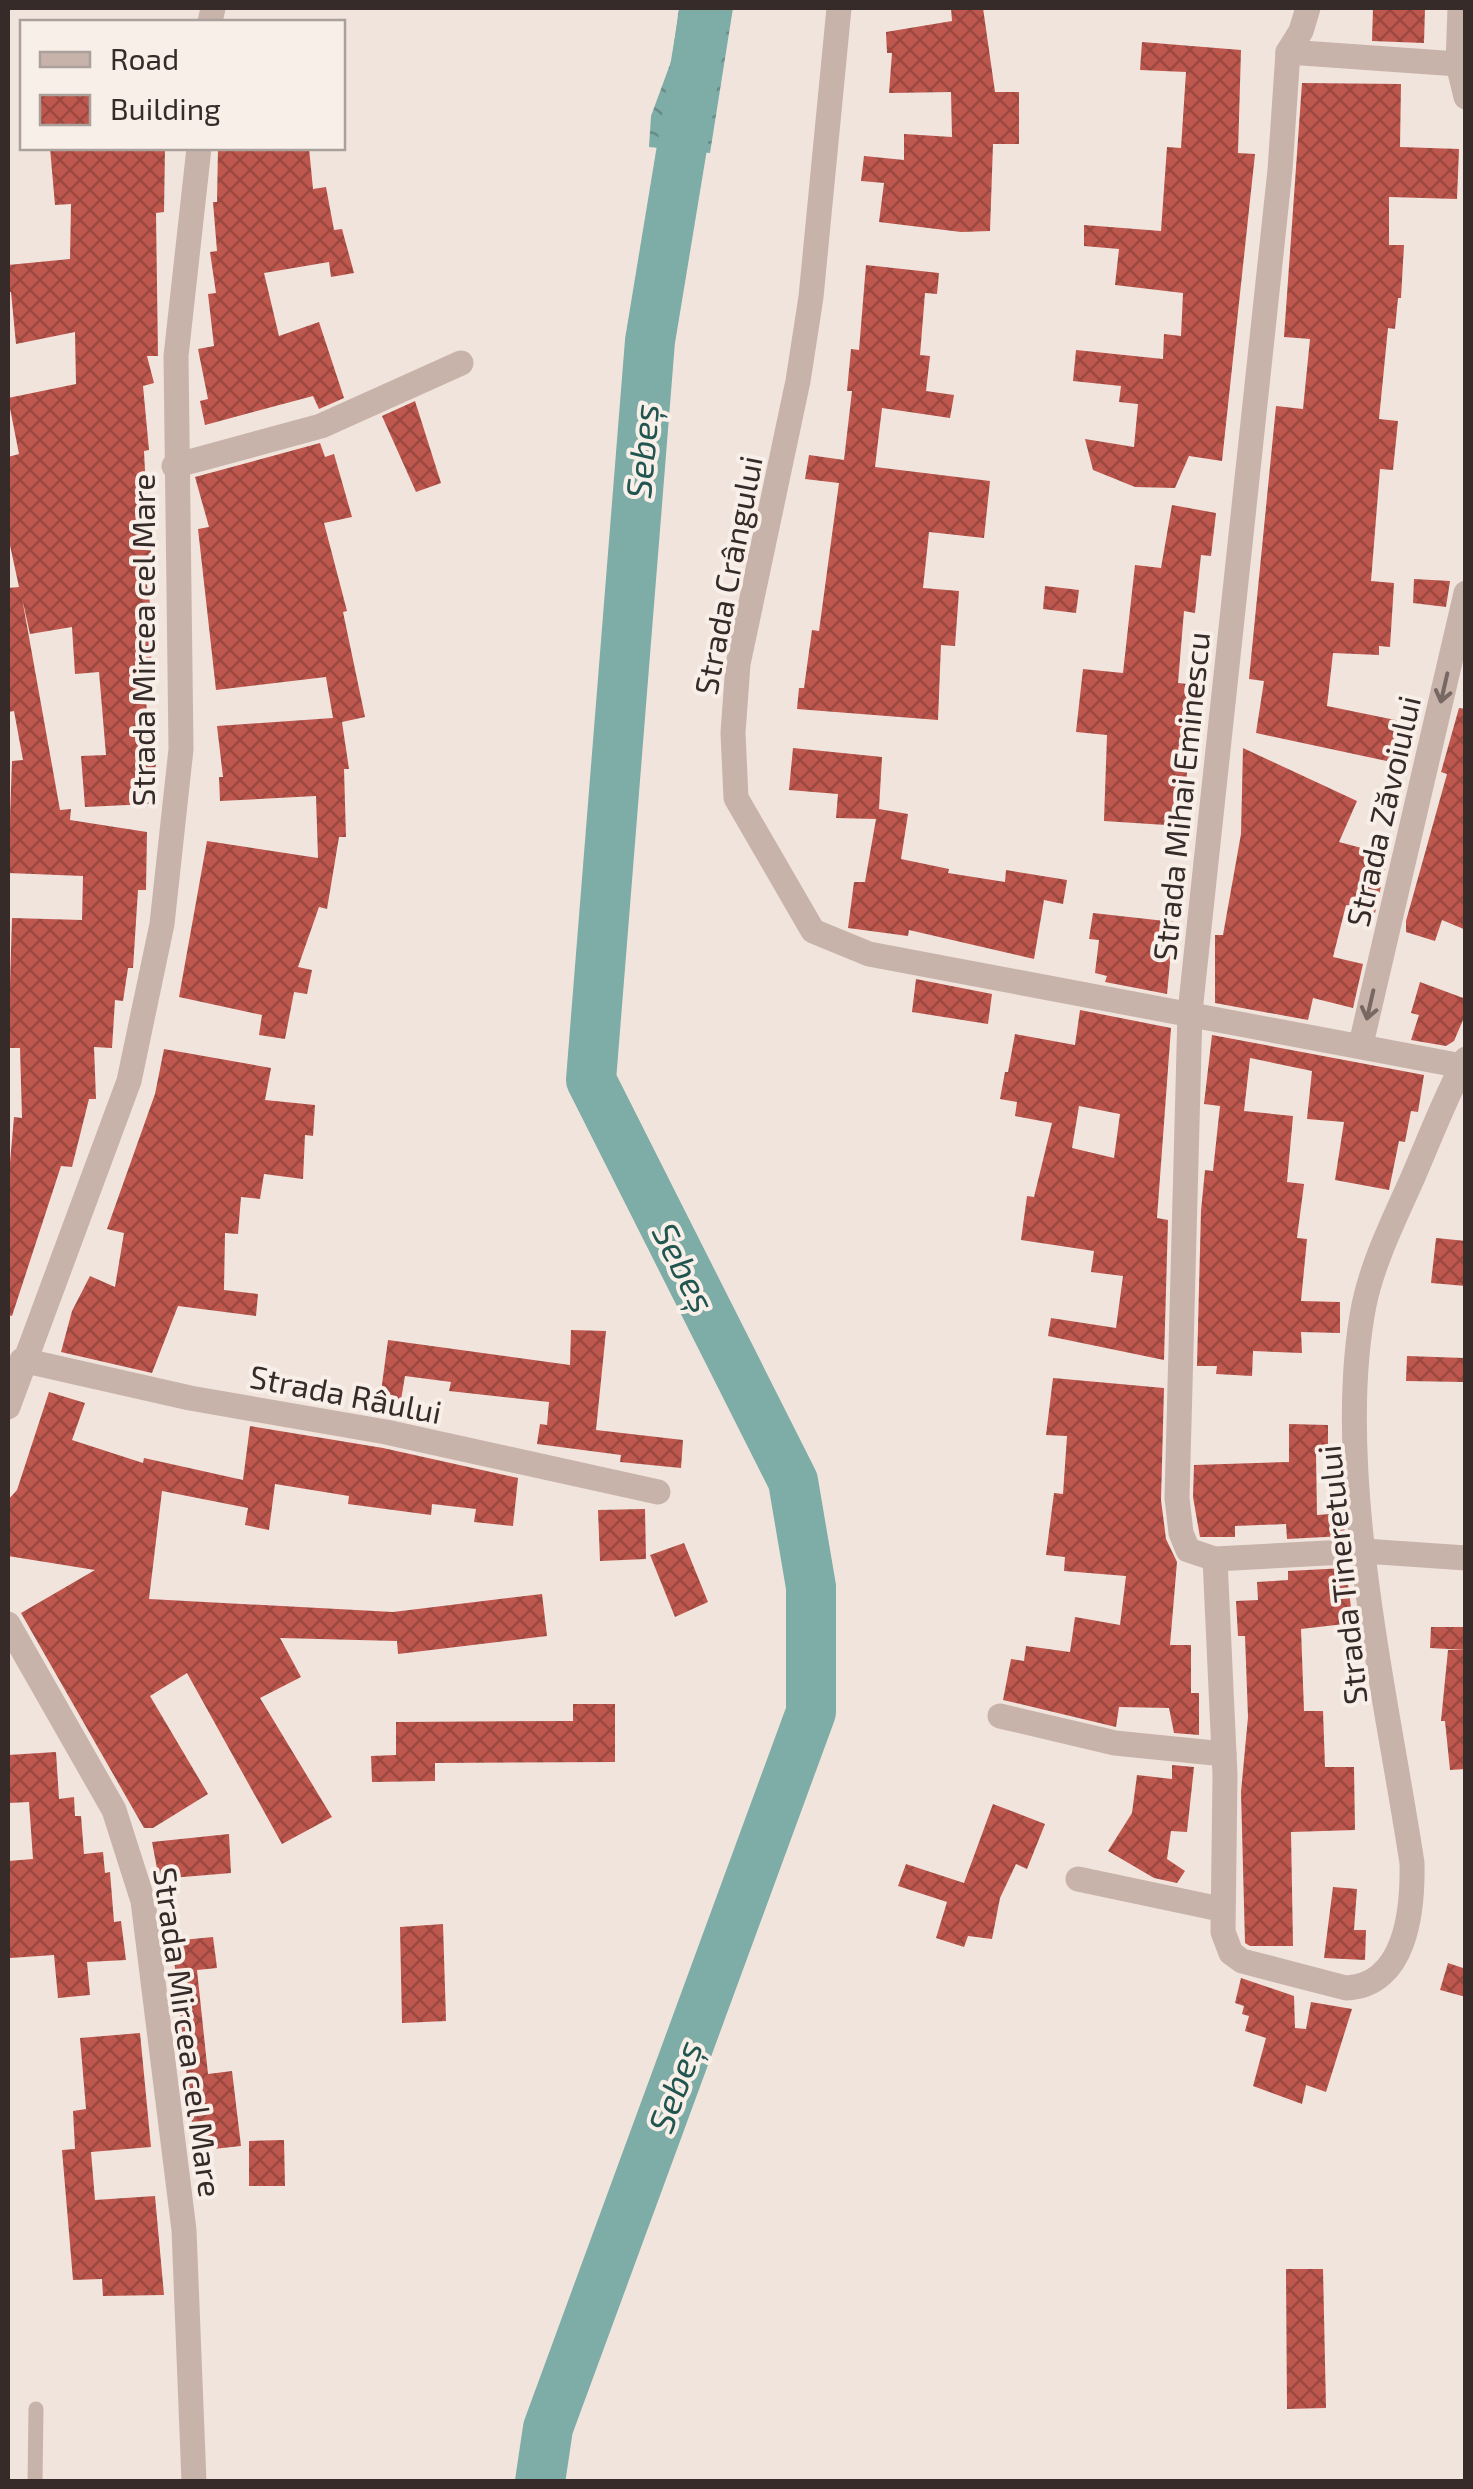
<svg xmlns="http://www.w3.org/2000/svg" width="1473" height="2489" font-family="'Exo 2',sans-serif">
	<style>
		.water { fill: url(#water-waves) }
		.lines { fill: none; stroke-linecap: round; stroke-linejoin: round }
		.river { stroke: #7eaca6; stroke-width: 50 }
		.building { fill: url(#building-cross-hatch); fill-rule: evenodd }
		.service { stroke: #c8b3aa; stroke-width: 15 }
		.minor { stroke: #c8b3aa; stroke-width: 25 }
		.oneway { stroke: #786863 }
		.labels { text-anchor: middle; dominant-baseline: central; stroke-width: 8; stroke-linejoin: round; paint-order: stroke }
		.street-label { font-size: 32px; fill: #362b29; stroke: #f9efe9 }
		.water-label { font-size: 35px; font-style: italic; fill: #215550; stroke: #f9efe9 }
	</style>
	<defs>
		<pattern id="water-waves" width="16" height="10" patternUnits="userSpaceOnUse" patternTransform="scale(2.5)"><rect width="16" height="10" fill="#7eaca6"/><path d="M0 5q4-4 8 0t8 0" fill="none" stroke="#688c87"/></pattern>
		<pattern id="building-cross-hatch" width="8" height="8" patternUnits="userSpaceOnUse" patternTransform="scale(2.5)"><rect width="8" height="8" fill="#be574d"/><path d="M0 0l8 8M0 8l8-8" fill="none" stroke="#9b4840"/></pattern>
	</defs>
	<rect width="100%" height="100%" fill="#f1e4dd"/>
	<polygon class="water" points="679,8 733,8 710,153 649,147 651,116 672,59"/>
	<g class="lines">
		<polyline class="river" points="540,2482 548,2428 811,1712 811,1587 793,1481 591,1080 650,341 705,8"/>
	</g>
	<g class="building">
		<polygon points="951,8 983,8 995,92 1019,92 1019,144 993,144 990,231 961,232 879,222 884,183 861,181 864,156 904,160 904,134 952,137 951,92 889,93 892,53 887,53 886,32 952,21"/>
		<polygon points="1373,8 1425,8 1424,43 1372,41"/>
		<polygon points="1142,42 1241,50 1238,153 1255,154 1222,461 1189,456 1175,488 1135,487 1093,470 1085,439 1134,447 1138,404 1119,402 1121,386 1073,381 1076,350 1163,359 1164,334 1181,336 1183,293 1115,285 1119,249 1084,246 1084,225 1161,231 1167,147 1181,148 1186,72 1140,70"/>
		<polygon points="1302,83 1401,84 1400,147 1459,149 1457,199 1389,197 1389,245 1404,245 1401,298 1398,298 1395,329 1388,328 1379,419 1398,421 1393,470 1380,469 1371,581 1394,583 1390,647 1379,646 1379,655 1333,653 1327,706 1405,722 1396,763 1256,733 1264,681 1249,679 1276,406 1303,409 1310,339 1284,337"/>
		<polygon points="50,148 165,148 164,212 156,213 158,356 147,356 154,383 143,386 149,450 144,451 148,530 154,573 145,574 154,626 150,627 153,697 146,698 148,730 155,729 156,782 148,782 149,804 85,807 81,756 106,755 99,672 75,674 72,627 30,634 22,598 60,810 71,809 70,820 147,832 146,890 138,890 133,968 128,968 123,1001 115,1000 112,1048 94,1047 96,1099 89,1099 72,1167 61,1166 12,1316 8,1315 8,1185 14,1117 22,1118 20,1048 8,1048 12,918 82,920 83,876 8,873 12,761 23,760 14,711 8,712 8,588 19,587 8,536 8,457 19,454 8,398 76,384 75,332 16,344 11,292 8,292 8,265 70,259 71,204 55,205"/>
		<polygon points="218,148 309,148 313,189 326,187 334,230 342,229 354,273 331,277 329,262 264,273 279,336 319,322 344,398 319,409 313,396 205,425 200,401 208,399 198,349 214,346 208,294 216,293 210,252 217,251 213,202 217,202"/>
		<polygon points="866,265 939,273 937,294 925,293 920,355 930,356 926,391 954,395 950,418 882,408 875,467 990,481 984,538 929,532 923,588 959,591 955,646 941,645 938,720 797,709 799,688 804,688 812,630 819,631 839,483 805,479 809,455 844,460 852,391 847,391 851,349 859,350"/>
		<polygon points="415,401 441,483 416,492 382,416"/>
		<polygon points="320,443 325,457 334,454 352,517 324,523 347,611 343,612 365,717 342,722 349,769 344,769 346,837 339,837 327,909 319,907 298,967 312,970 307,994 294,992 285,1039 259,1035 262,1015 179,997 207,841 318,858 316,796 220,801 219,777 223,777 217,726 333,718 326,677 216,690 198,529 209,527 195,477"/>
		<polygon points="1172,505 1216,513 1211,556 1201,555 1195,613 1184,611 1178,683 1197,685 1181,826 1104,821 1107,735 1076,732 1083,669 1123,673 1135,565 1161,568"/>
		<polygon points="1414,579 1450,581 1446,607 1413,603"/>
		<polygon points="1045,586 1079,590 1076,613 1043,609"/>
		<polygon points="1459,708 1466,709 1466,930 1442,920 1435,941 1406,932 1406,921 1447,774 1441,772"/>
		<polygon points="793,748 882,757 879,809 908,814 901,859 949,869 948,873 1005,882 1006,870 1067,880 1063,904 1044,900 1034,959 909,930 908,936 848,928 854,882 865,882 876,819 836,818 838,794 789,790"/>
		<polygon points="1243,748 1357,801 1339,842 1388,855 1375,913 1346,905 1333,957 1363,964 1353,1008 1313,998 1308,1020 1215,1003 1215,935 1223,935 1241,834"/>
		<polygon points="1093,913 1174,922 1167,994 1105,982 1107,976 1095,973 1099,940 1089,939"/>
		<polygon points="916,979 992,994 988,1024 912,1012"/>
		<polygon points="1420,982 1466,999 1466,1013 1454,1041 1446,1046 1411,1040 1419,1015 1411,1013"/>
		<path d="M1080,1010L1171,1028L1157,1218L1168,1220L1164,1360L1048,1336L1051,1318L1116,1328L1123,1276L1091,1272L1094,1251L1021,1240L1027,1196L1034,1197L1052,1123L1015,1116L1017,1102L1000,1099L1005,1072H1008L1015,1034L1075,1045ZM1079,1106L1120,1114L1114,1158L1072,1148Z"/>
		<polygon points="1212,1035 1424,1075 1418,1112 1411,1111 1405,1142 1399,1141 1389,1190 1335,1180 1344,1122 1307,1119 1312,1071 1250,1058 1244,1111 1293,1116 1287,1182 1304,1184 1297,1238 1307,1239 1301,1301 1340,1302 1340,1333 1301,1332 1302,1353 1253,1351 1252,1376 1216,1374 1217,1366 1197,1366 1201,1211 1205,1170 1213,1171 1220,1106 1204,1104"/>
		<polygon points="164,1049 271,1068 265,1100 315,1105 313,1136 305,1135 303,1179 264,1174 260,1199 241,1197 238,1234 225,1233 224,1290 258,1294 256,1316 178,1306 152,1373 61,1352 72,1311 90,1276 115,1287 124,1233 107,1229 155,1094"/>
		<polygon points="1436,1238 1466,1241 1466,1286 1431,1283"/>
		<polygon points="571,1330 606,1331 596,1430 683,1440 681,1468 620,1462 621,1455 537,1444 540,1424 547,1425 549,1402 449,1391 451,1382 405,1376 398,1418 378,1414 388,1340 570,1365"/>
		<polygon points="1407,1356 1464,1358 1464,1382 1406,1381"/>
		<polygon points="1053,1378 1164,1388 1161,1500 1166,1539 1177,1562 1170,1645 1191,1645 1191,1693 1199,1693 1199,1735 1174,1733 1169,1708 1119,1707 1116,1727 1003,1700 1011,1659 1024,1661 1026,1646 1070,1652 1075,1617 1120,1625 1126,1576 1064,1571 1065,1557 1046,1555 1054,1493 1063,1494 1067,1436 1046,1435"/>
		<polygon points="49,1392 85,1403 72,1440 143,1463 144,1458 243,1480 250,1426 383,1448 518,1478 513,1526 474,1522 476,1509 432,1504 431,1515 348,1504 349,1496 275,1484 269,1530 245,1525 248,1508 162,1491 149,1599 393,1612 542,1594 547,1636 398,1654 397,1641 280,1638 301,1677 260,1698 332,1817 282,1844 187,1673 150,1696 208,1794 153,1828 144,1828 21,1613 95,1570 8,1556 8,1500 17,1490"/>
		<polygon points="1289,1424 1328,1425 1328,1455 1316,1455 1317,1515 1343,1513 1345,1536 1287,1539 1286,1524 1235,1526 1235,1537 1200,1537 1193,1497 1194,1465 1289,1462"/>
		<polygon points="645,1509 646,1559 600,1561 598,1510"/>
		<polygon points="684,1543 708,1602 675,1617 650,1555"/>
		<polygon points="1346,1568 1353,1623 1301,1629 1304,1711 1323,1711 1325,1767 1354,1767 1355,1830 1291,1832 1293,1946 1250,1946 1245,1943 1241,1792 1248,1717 1245,1636 1238,1636 1236,1601 1258,1600 1257,1582 1288,1580 1288,1571"/>
		<polygon points="1431,1627 1466,1627 1466,1650 1430,1648"/>
		<polygon points="1448,1650 1466,1650 1466,1769 1450,1770 1445,1721 1441,1721"/>
		<polygon points="573,1704 615,1704 615,1762 435,1763 435,1781 372,1782 371,1756 396,1755 396,1722 573,1721"/>
		<polygon points="56,1752 59,1799 74,1797 75,1816 81,1816 84,1854 103,1852 105,1873 110,1872 114,1922 121,1921 126,1960 87,1962 90,1995 58,1998 54,1955 10,1958 8,1947 8,1861 33,1859 29,1802 8,1803 8,1755"/>
		<polygon points="1172,1765 1194,1767 1187,1832 1171,1831 1167,1859 1185,1871 1177,1883 1154,1878 1108,1851 1132,1813 1137,1775 1172,1779"/>
		<polygon points="993,1804 1045,1824 1027,1869 1016,1864 1000,1898 992,1939 968,1936 964,1947 936,1938 947,1902 898,1886 906,1864 964,1883"/>
		<polygon points="229,1834 231,1873 159,1879 152,1842"/>
		<polygon points="1333,1887 1357,1889 1354,1930 1366,1930 1365,1960 1324,1958"/>
		<polygon points="443,1924 446,2021 402,2023 400,1927"/>
		<polygon points="213,1937 217,1968 197,1970 208,2074 232,2071 241,2146 195,2151 172,1941"/>
		<polygon points="1448,1963 1466,1969 1466,1997 1440,1990"/>
		<polygon points="1241,1978 1294,1996 1295,2028 1306,2029 1311,2002 1352,2009 1326,2092 1306,2085 1302,2104 1253,2086 1266,2038 1245,2031 1249,2016 1242,2014 1244,2006 1235,2003"/>
		<polygon points="140,2033 151,2147 91,2152 95,2200 155,2196 164,2295 103,2296 102,2279 73,2280 62,2150 75,2149 73,2111 86,2109 80,2038"/>
		<polygon points="284,2140 285,2186 249,2186 249,2141"/>
		<polygon points="1286,2269 1323,2269 1326,2408 1287,2409"/>
	</g>
	<g class="lines">
		<polyline class="service" points="35,2482 36,2409"/>
		<g class="minor">
			<polyline points="839,8 811,297 798,381 738,664 733,733 736,798 813,931 869,954 1462,1066"/>
			<path d="M1460,8L1458,64L1288,52L1280,170L1190,1012L1177,1498L1181,1533L1188,1550L1215,1559L1225,1775L1223,1932L1231,1953L1242,1961L1346,1988C1406,1986 1413,1910 1412,1863C1387,1698 1332,1468 1364,1305C1373,1261 1395,1218 1413,1177C1430,1138 1445,1097 1466,1059"/>
			<polyline points="210,22 213,8"/>
			<polyline points="1288,52 1301,31 1308,8"/>
			<polyline points="1458,64 1466,97"/>
			<polyline points="174,466 321,426 461,363"/>
			<polyline points="1361,1044 1466,593"/>
			<polyline points="22,1360 190,1398 386,1432 658,1492"/>
			<polyline points="8,1407 129,1081 162,924 181,749 176,356 199,148"/>
			<polyline points="1215,1559 1364,1551 1466,1558"/>
			<polyline points="8,1624 114,1810 143,1901 184,2230 194,2482"/>
			<polyline points="1000,1716 1115,1743 1224,1754"/>
			<polyline points="1078,1879 1220,1909"/>
		</g>
	</g>
	<defs><path id="oneway-shaft" d="M-6 0H5M1.5-3L5.5 0L1.5 3" fill="none" stroke-width="1.6" stroke-linecap="round" stroke-linejoin="round" transform="scale(2.5)"/></defs>
	<g class="oneway">
		<use href="#oneway-shaft" transform="translate(1444 688) rotate(103)"/>
		<use href="#oneway-shaft" transform="translate(1370 1005) rotate(103)"/>
	</g>
	<g class="labels">
		<g class="street-label">
			<text transform="translate(727 575) rotate(-79)">Strada Crângului</text>
			<text transform="translate(142 640) rotate(-90)">Strada Mircea cel Mare</text>
			<text transform="translate(1180 796) rotate(-84)">Strada Mihai Eminescu</text>
			<text transform="translate(1382 811) rotate(-77)">Strada Zăvoiului</text>
			<text transform="translate(346 1393) rotate(11)">Strada Râului</text>
			<text transform="translate(1341 1575) rotate(-96)">Strada Tineretului</text>
			<text transform="translate(189 2032) rotate(82)">Strada Mircea cel Mare</text>
		</g>
		<g class="water-label">
			<text transform="translate(641 451) rotate(-85)">Sebeș</text>
			<text transform="translate(685 1267) rotate(63)">Sebeș</text>
			<text transform="translate(674 2086) rotate(-70)">Sebeș</text>
		</g>
	</g>
	<rect width="1473" height="2489" fill="none" stroke="#362b29" stroke-width="20"/>
	<rect x="20" y="20" width="325" height="130" fill="#f9efe9" stroke="#aba19c" stroke-width="2.5"/>
	<rect x="40" y="52" width="50" height="15" fill="#c8b3aa" stroke="#aba19c" stroke-width="2.5"/>
	<text x="110" y="70" font-size="30" fill="#362b29">Road</text>
	<rect x="40" y="95" width="50" height="30" fill="url(#building-cross-hatch)" stroke="#aba19c" stroke-width="2.5"/>
	<text x="110" y="120" font-size="30" fill="#362b29">Building</text>
</svg>
